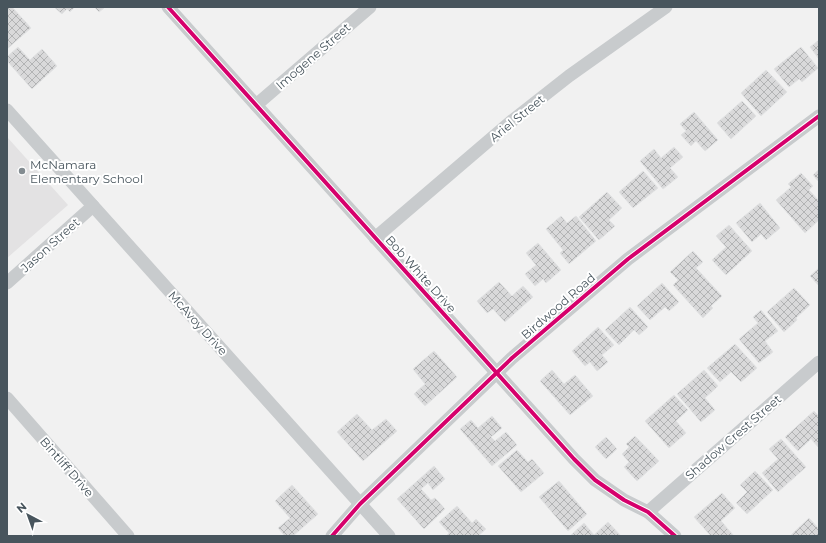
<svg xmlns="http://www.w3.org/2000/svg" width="826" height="543" font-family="Montserrat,sans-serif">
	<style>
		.education { fill: #e3e2e3 }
		.building { fill: url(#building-cross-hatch); stroke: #e2e3e4 }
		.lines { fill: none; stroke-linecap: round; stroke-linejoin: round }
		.minor { stroke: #c8cbcd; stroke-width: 13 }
		.cycleway-casing { stroke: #fff; stroke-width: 6 }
		.cycleway { stroke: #d6006c; stroke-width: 4 }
		.poi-dot { fill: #838c91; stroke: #fff; stroke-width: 1.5 }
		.labels { text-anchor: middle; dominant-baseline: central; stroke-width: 4; stroke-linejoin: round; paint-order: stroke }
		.street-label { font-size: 12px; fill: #48555d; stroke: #fff }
		.poi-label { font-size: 12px; fill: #48555d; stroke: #fff; text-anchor: start }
	</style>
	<defs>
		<pattern id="building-cross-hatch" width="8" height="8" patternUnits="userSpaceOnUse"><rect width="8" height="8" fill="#d9d9da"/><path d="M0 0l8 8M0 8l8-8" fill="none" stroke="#b2b3b4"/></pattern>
	</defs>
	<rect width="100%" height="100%" fill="#f1f1f1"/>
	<polygon class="education" points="7,137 68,205 7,258"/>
	<g class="building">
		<polygon points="7,7 12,7 31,28 7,49"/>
		<polygon points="75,7 70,12 67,9 62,14 55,8"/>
		<polygon points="94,7 105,7 99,12"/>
		<polygon points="819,40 819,59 810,47"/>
		<polygon points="18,47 30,60 42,49 57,66 32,89 7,61 7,57"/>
		<polygon points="801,47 818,68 802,82 799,79 789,87 774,69"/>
		<polygon points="766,70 787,92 761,116 741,93"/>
		<polygon points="742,101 756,116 731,139 717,123"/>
		<polygon points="694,112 718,140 705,151 696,141 691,146 681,135 686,131 680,124"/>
		<polygon points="674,147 683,157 670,168 678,177 663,189 640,161 654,149 661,158"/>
		<polygon points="819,169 819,182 813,175"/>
		<polygon points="643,171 658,188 633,208 619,192"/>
		<polygon points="801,173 813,186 809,190 819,201 819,220 805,233 776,200 791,187 788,184"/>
		<polygon points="607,192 622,208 609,220 615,226 599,240 579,217"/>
		<polygon points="760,203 780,228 766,240 761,234 752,242 736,223"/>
		<polygon points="561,216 567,223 576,216 596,241 569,264 560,253 563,250 546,229"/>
		<polygon points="729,225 752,251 726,275 712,260 726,247 716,236"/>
		<polygon points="538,243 561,270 546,283 543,279 535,286 525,274 536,265 526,253"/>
		<polygon points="693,251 703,262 696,268 722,296 711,306 713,308 703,318 673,285 678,280 670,272"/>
		<polygon points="819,268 819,286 810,276"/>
		<polygon points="499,282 512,296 523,286 533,297 505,322 493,309 487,313 477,301"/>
		<polygon points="662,283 679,302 669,311 665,307 650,320 637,306"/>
		<polygon points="794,288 810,305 796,318 797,320 784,332 767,312"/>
		<polygon points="630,307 648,327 639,335 634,330 619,345 605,330"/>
		<polygon points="761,310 778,331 765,341 773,352 759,363 739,339 758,323 753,317"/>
		<polygon points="598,327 614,345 602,355 608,362 597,371 590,362 585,366 572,351"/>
		<polygon points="735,344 757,368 741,382 731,372 720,382 707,368"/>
		<polygon points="434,351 457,377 425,406 414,394 425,384 413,369"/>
		<polygon points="552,370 564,384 575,375 593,396 570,415 540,381"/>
		<polygon points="704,370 718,386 705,398 715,410 701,422 677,394"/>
		<polygon points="674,395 688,410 676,421 686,433 669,448 645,421"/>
		<polygon points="814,411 819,416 819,448 811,439 798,451 785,437"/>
		<polygon points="357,414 372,430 386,419 397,431 363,461 337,432"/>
		<polygon points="492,416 502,428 491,437 495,441 506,432 517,445 492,466 460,429 471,420 478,428"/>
		<polygon points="635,436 659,461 637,481 624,467 629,462 622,454 629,447 626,444"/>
		<polygon points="606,437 617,449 606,459 595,447"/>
		<polygon points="781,439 806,467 778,492 762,473 778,459 769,449"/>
		<polygon points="517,450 528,462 532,459 544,473 521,492 498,466"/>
		<polygon points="434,466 445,479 433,490 428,483 421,489 431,500 435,498 445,509 424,529 397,499"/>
		<polygon points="755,471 773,490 747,514 736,503 747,492 740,485"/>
		<polygon points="559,481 587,514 568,531 539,497"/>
		<polygon points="292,485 318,514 293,536 285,536 278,528 290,518 275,501"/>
		<polygon points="722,493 735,508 721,521 734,536 711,536 694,517"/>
		<polygon points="457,506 472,523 476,519 486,529 478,536 446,536 449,533 439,522"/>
		<polygon points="809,518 819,529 819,536 790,536"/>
		<polygon points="608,522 621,536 570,536 584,523 594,535"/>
	</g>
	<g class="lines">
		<g class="minor">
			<polyline points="168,7 574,459 595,480 624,500 648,512 675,536"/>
			<polyline points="256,105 370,7"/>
			<polyline points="7,110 389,536"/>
			<polyline points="375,238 513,120 569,76 666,7"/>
			<polyline points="7,283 93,206"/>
			<polyline points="7,398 128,536"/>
			<polyline points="648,512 819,362"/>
			<polyline points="332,536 360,504 512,358 628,259 819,116"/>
		</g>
		<defs>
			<g id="cycleway">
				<polyline points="168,7 574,459 595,480 624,500 648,512 675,536"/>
				<polyline points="332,536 360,504 512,358 628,259 819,116"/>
			</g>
		</defs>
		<use href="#cycleway" class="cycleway-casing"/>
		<use href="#cycleway" class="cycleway"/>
	</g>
	<circle class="poi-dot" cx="22" cy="171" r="4"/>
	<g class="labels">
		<g class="street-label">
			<text transform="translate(313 56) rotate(-41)">Imogene Street</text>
			<text transform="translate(517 118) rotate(-39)">Ariel Street</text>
			<text transform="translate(50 245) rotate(-42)">Jason Street</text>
			<text transform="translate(421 274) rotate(48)">Bob White Drive</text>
			<text transform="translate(558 306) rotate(-41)">Birdwood Road</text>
			<text transform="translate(198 323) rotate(48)">McAvoy Drive</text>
			<text transform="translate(733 437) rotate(-41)">Shadow Crest Street</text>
			<text transform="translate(67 467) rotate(49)">Bintliff Drive</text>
		</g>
		<g class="poi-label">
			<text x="30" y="164">McNamara<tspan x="30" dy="14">Elementary School</tspan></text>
		</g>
	</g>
	<rect width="826" height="543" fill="none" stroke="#48555d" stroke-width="16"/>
	<g transform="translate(28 515) rotate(319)" stroke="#ffffff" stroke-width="3" paint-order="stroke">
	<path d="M0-3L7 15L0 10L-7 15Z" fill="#48555d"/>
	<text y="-6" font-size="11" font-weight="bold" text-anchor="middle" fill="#48555d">N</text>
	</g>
</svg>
